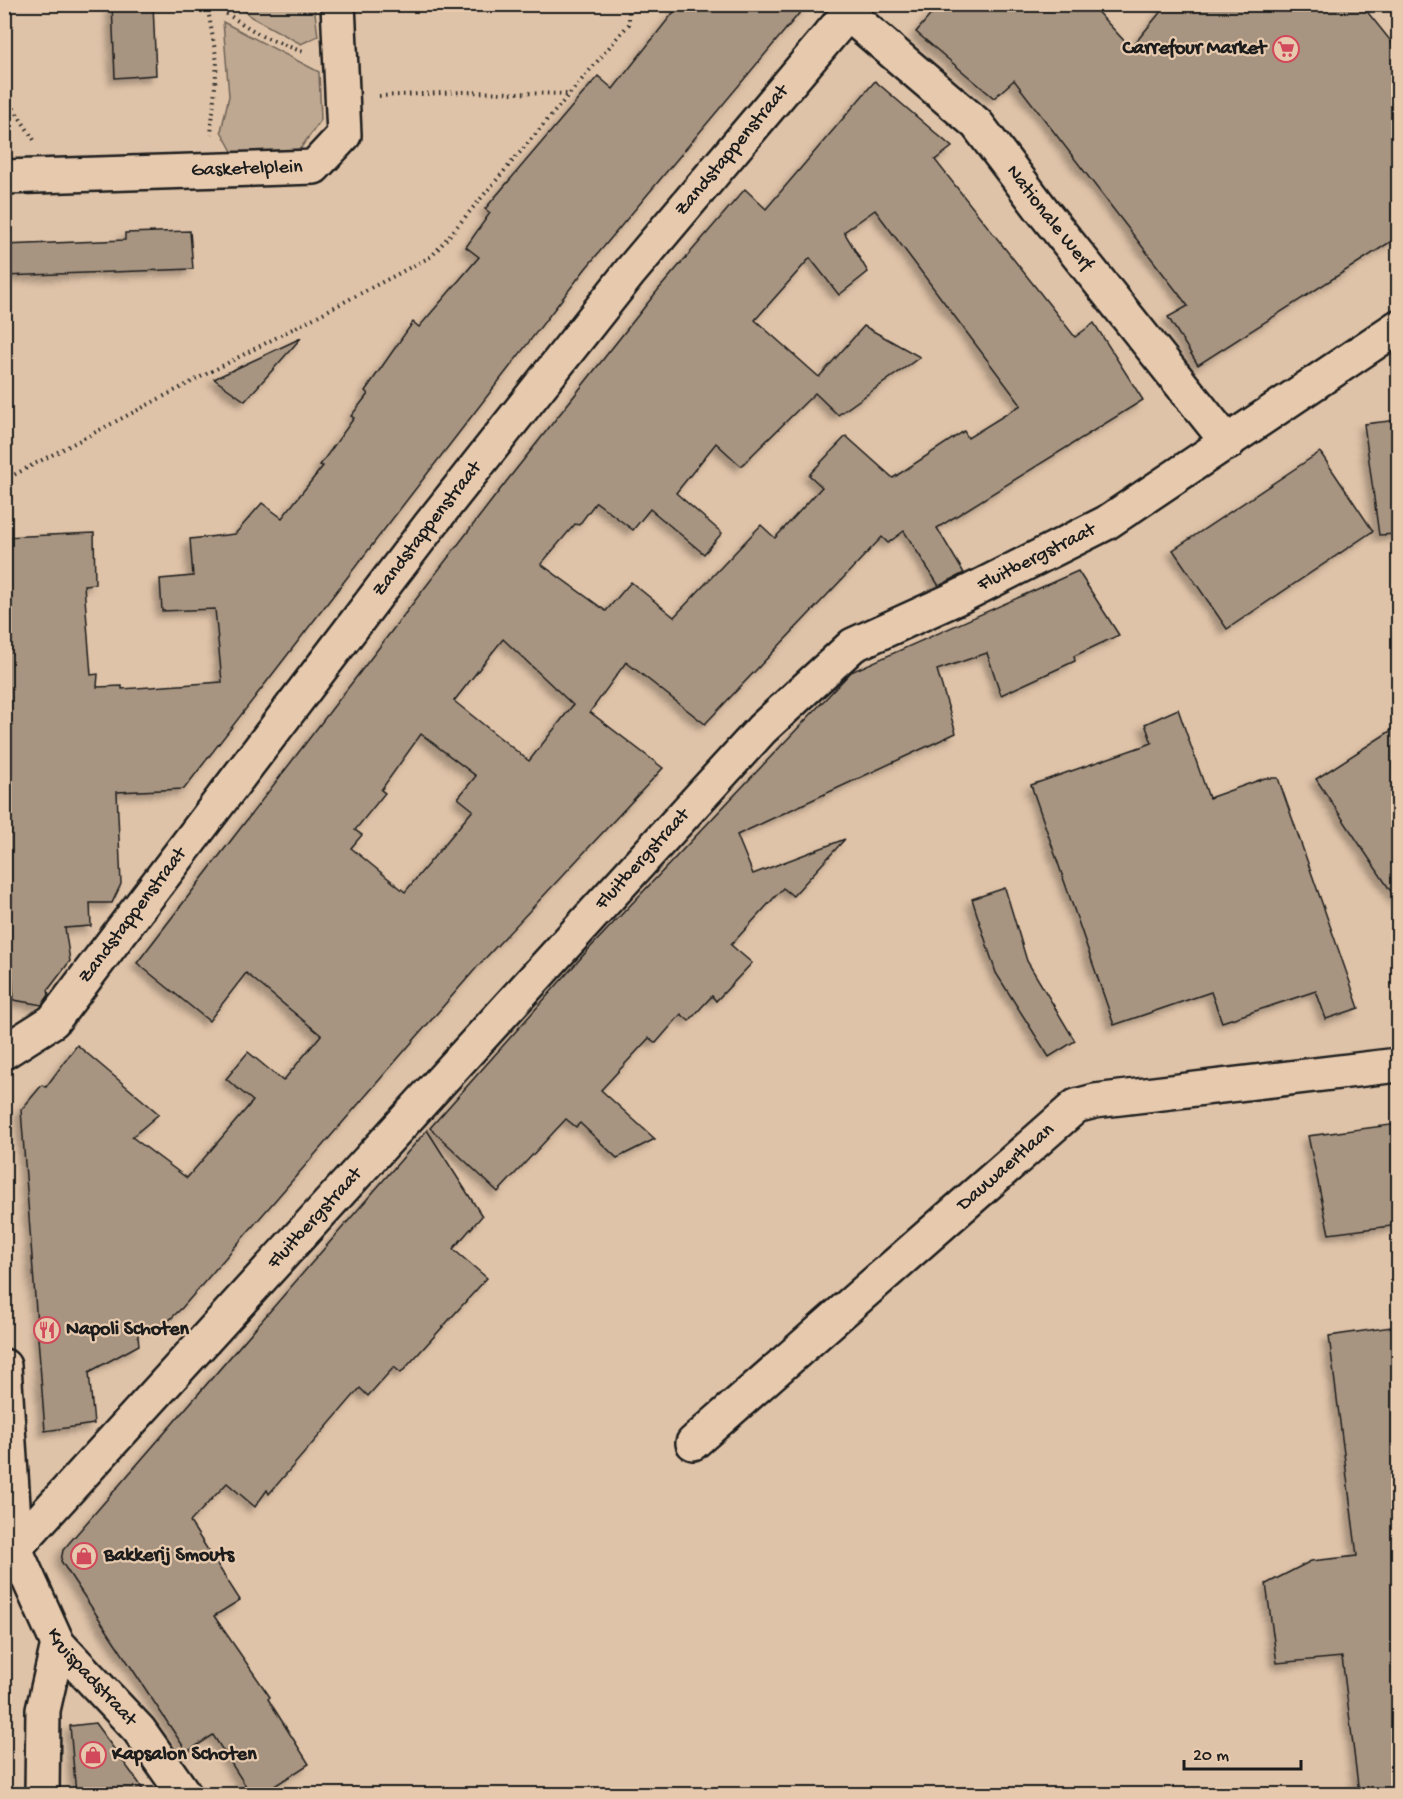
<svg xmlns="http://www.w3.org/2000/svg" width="1403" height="1799" font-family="'Gochi Hand',sans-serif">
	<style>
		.green { fill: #bfa891; stroke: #6e6256; stroke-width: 1.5 }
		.building { fill: #a89581; stroke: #1c1c1c; stroke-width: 1.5; fill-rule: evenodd; filter: url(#shadow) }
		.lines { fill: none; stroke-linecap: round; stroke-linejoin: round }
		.minor-casing { stroke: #1c1c1c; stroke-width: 38 }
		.path { stroke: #1c1c1c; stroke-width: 4; stroke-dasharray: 1.5 4.5; stroke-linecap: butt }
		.minor { stroke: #e7caae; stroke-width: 33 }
		.labels { text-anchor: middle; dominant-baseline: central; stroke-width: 4.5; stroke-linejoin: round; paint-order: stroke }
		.poi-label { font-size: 20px; font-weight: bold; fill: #1c1c1c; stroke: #e7caae; text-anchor: start }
		.street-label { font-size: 20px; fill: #1c1c1c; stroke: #e7caae }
	</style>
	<defs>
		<filter id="shadow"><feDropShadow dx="-5.5" dy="5.5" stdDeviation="3" flood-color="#0004"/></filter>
	</defs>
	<rect width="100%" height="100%" fill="#dfc3a8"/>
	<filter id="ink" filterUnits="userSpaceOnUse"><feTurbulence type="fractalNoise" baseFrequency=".0167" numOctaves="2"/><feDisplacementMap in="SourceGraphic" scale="12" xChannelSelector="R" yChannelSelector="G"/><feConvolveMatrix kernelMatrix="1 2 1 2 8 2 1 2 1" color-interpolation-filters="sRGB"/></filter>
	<g filter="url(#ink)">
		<g class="green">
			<polygon points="239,5 314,5 318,36 301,44 251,17"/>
			<polygon points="223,22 319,72 321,120 300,149 234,155 221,131 229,96"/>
		</g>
		<g class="building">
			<polygon points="112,4 153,4 156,75 115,78"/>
			<polygon points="680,4 807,4 586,268 184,789 117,792 121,884 112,903 90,903 91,926 65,928 70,961 48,990 49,995 42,1005 14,1000 4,865 4,537 94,533 95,584 84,585 91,675 98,674 97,687 122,686 122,689 222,682 215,609 162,611 160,579 193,576 190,539 235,534 262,503 282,518 323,466 320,465 354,418 351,416 368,394 365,391 413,322 419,327 479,257 466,247 490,213 485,209 598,76 613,89"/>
			<polygon points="940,4 1090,4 1131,48 1167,4 1361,4 1398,50 1398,237 1198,365 1168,317 1188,306 1014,80 994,98 916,32"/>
			<path d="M875,81L952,147L935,160L1075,337L1094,323L1143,400L937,528L964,573L939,586L904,531L888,543L882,537L705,724L626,662L590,712L663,768L478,966L182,1308L165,1324L137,1327L139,1345L89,1372L94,1424L45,1431L21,1110L42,1085L46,1087L77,1045L159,1114L132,1137L187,1178L253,1101L226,1079L248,1052L283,1081L321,1035L246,973L209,1021L137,963L506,482L658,290L745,189L766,209ZM875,210L1021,405L968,438L964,431L893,478L846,436L809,475L822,487L775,538L761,525L674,617L631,582L606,611L541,564L575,524L579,525L596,502L633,530L650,509L704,554L722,533L676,493L716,443L741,466L815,393L838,415L920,357L864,326L819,377L755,320L810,258L839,295L868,272L844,232ZM503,639L573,705L529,761L454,701ZM421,734L476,776L458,798L473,810L405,892L351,848L362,835L355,830L385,793L381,790Z"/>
			<polygon points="190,231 193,269 4,276 4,245 125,240 125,233"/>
			<polygon points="301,338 245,401 214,379"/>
			<polygon points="1398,420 1398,534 1379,535 1364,424"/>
			<polygon points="1320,452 1373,531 1227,629 1173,550"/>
			<polygon points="1078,571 1119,635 1074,656 1075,661 1001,695 987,653 937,670 956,733 737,835 753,874 845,839 793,896 783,888 731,945 752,963 716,1001 712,996 689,1021 681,1014 656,1043 649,1038 601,1090 655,1139 617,1158 580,1123 576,1127 566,1119 498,1192 430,1128 588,950 851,672"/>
			<polygon points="1178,709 1209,798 1265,778 1278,778 1359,1008 1326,1019 1316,991 1222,1022 1211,992 1114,1025 1031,785 1152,743 1145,724"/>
			<polygon points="1398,726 1398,902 1316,779"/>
			<polygon points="1005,888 1027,961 1075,1041 1049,1057 996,973 972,899"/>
			<polygon points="1398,1124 1398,1225 1329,1234 1308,1136"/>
			<polygon points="427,1130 482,1216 453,1249 487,1278 401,1373 394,1367 368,1396 360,1388 269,1494 267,1490 255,1507 227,1483 190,1522 240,1600 214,1616 270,1697 268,1699 309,1764 262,1794 251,1794 213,1735 187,1752 61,1561 63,1550"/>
			<polygon points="1398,1326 1398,1790 1359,1793 1342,1657 1277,1663 1266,1584 1311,1561 1357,1556 1329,1336"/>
			<polygon points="95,1723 139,1783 145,1794 76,1794 70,1726"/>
		</g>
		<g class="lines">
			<defs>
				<g id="minor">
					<path id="s1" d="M848,14L977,124L1042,210L1228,443"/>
					<path id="s2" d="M4,177L314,167L344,135L338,4"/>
					<path id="s3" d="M4,1052L53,1021L430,525L630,272L856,4"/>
					<path id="s4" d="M4,1366L16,1551L58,1644L139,1730L184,1794"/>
					<path id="s5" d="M693,1443L1076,1106L1095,1101L1398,1065"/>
					<path id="s6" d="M4,1560L762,729L853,645L961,596L1106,523L1398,327"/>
					<polyline points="42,1794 43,1710 58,1644"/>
				</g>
			</defs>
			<use href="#minor" class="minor-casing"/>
			<g class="path">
				<polyline points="207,4 217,62 211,135"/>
				<polyline points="211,4 262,36 303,52"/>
				<polyline points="4,93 34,140"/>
				<polyline points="379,96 463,92 569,94"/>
				<polyline points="4,480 432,256 629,24 629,4"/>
			</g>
			<use href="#minor" class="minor"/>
		</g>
	</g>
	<defs>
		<symbol id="supermarket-ring" viewBox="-11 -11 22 22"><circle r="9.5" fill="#e7caae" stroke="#d1495b" stroke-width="1.5"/><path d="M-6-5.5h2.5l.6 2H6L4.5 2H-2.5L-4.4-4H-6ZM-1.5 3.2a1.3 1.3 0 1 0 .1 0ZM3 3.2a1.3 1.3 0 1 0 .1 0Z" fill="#d1495b"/></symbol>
		<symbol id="restaurant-ring" viewBox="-11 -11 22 22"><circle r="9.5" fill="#e7caae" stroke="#d1495b" stroke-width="1.5"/><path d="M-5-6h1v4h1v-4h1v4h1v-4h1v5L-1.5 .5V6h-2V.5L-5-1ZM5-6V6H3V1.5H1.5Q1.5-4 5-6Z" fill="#d1495b"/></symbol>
		<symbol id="shop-ring" viewBox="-11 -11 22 22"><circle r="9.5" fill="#e7caae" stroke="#d1495b" stroke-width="1.5"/><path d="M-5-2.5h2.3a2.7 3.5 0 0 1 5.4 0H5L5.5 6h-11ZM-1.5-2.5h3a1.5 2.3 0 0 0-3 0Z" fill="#d1495b"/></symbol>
	</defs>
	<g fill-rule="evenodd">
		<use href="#supermarket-ring" x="1271" y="34" width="30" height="30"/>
		<use href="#restaurant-ring" x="32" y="1315" width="30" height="30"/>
		<use href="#shop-ring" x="69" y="1541" width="30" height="30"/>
		<use href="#shop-ring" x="78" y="1740" width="30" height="30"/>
	</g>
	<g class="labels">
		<g class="poi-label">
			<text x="1266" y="49" text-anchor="end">Carrefour Market</text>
			<text x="66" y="1330">Napoli Schoten</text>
			<text x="104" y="1556">Bakkerij Smouts</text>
			<text x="112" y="1755">Kapsalon Schoten</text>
		</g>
		<g class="street-label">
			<text stroke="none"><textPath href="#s3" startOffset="1162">Zandstappenstraat</textPath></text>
			<text stroke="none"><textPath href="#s2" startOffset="243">Gasketelplein</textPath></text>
			<text stroke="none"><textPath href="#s1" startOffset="288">Nationale Werf</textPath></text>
			<text stroke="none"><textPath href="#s3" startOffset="676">Zandstappenstraat</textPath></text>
			<text stroke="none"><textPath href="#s6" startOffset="1452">Fluitbergstraat</textPath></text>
			<text stroke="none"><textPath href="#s6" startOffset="948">Fluitbergstraat</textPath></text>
			<text stroke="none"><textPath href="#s3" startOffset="190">Zandstappenstraat</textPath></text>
			<text stroke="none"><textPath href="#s5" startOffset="417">Dauwaertlaan</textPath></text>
			<text stroke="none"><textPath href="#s6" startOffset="462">Fluitbergstraat</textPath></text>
			<text stroke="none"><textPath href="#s4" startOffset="334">Kruispadstraat</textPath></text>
		</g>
	</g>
	<rect width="1403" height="1799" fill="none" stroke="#e7caae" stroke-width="24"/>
	<rect x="12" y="12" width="1379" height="1775" fill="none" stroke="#1c1c1c" stroke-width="2" filter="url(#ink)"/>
	<path d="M1184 1760v9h117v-9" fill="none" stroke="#1c1c1c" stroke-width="3"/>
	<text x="1193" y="1760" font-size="18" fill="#1c1c1c" stroke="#e7caae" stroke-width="4.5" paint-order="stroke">20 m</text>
</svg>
